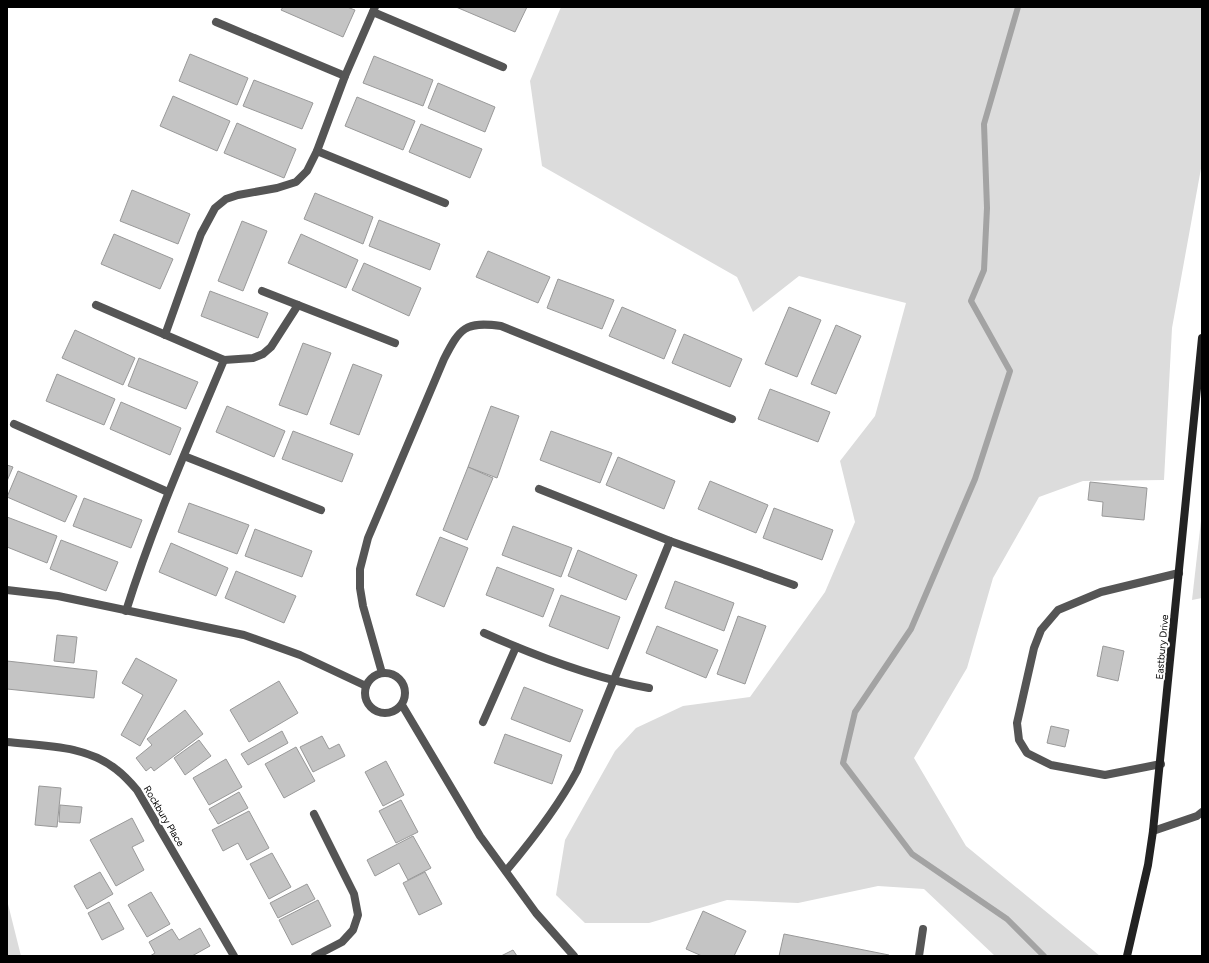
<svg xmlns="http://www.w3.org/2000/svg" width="1209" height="963" font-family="Figtree,sans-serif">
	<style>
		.green { fill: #dcdcdc }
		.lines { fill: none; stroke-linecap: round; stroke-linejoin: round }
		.stream { stroke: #a3a3a3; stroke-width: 6 }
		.building { fill: #c4c4c4; stroke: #999 }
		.lane { stroke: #555; stroke-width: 8 }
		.street { stroke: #555; stroke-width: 8 }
		.secondary { stroke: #222; stroke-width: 8 }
		.labels { text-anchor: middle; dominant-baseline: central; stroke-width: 4; stroke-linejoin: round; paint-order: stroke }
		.street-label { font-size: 10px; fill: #000; stroke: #fff }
	</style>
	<rect width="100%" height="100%" fill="#fff"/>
	<g class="green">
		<polygon points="561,7 1202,7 1202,163 1172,328 1164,480 1083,481 1039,497 993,578 967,668 914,758 966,846 1100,956 995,956 924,889 878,886 798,903 727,900 649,923 585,923 556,895 565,840 615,751 636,728 683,706 750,697 825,592 855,522 840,461 875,416 906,303 799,276 753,312 737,277 542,166 530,81"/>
		<polygon points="1202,512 1202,598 1192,600"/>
		<polygon points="7,900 21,956 7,956"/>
	</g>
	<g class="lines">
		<polyline class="stream" points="1018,7 984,124 987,208 984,270 971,301 1010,371 975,479 911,629 855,712 843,763 912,854 1007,919 1044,956"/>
	</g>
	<g class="building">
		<polygon points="283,7 347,7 355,10 343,37 281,10"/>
		<polygon points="456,7 527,7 515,32"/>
		<polygon points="190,54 248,78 237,105 179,81"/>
		<polygon points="374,56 433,80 423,106 363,83"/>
		<polygon points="254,80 313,103 302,129 243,106"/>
		<polygon points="438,83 495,107 485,132 428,108"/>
		<polygon points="173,96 230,121 217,151 160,126"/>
		<polygon points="357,97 415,121 403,150 345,126"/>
		<polygon points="237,123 296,149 284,178 224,153"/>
		<polygon points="421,124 482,149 470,178 409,152"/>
		<polygon points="132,190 190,214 178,244 120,221"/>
		<polygon points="315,193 373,217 363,244 304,219"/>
		<polygon points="379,220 440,244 430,270 369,246"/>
		<polygon points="242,221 267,231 243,291 218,281"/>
		<polygon points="114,234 173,259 160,289 101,264"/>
		<polygon points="301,234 358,260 346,288 288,263"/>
		<polygon points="488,251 550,277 538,303 476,277"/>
		<polygon points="364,263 421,288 409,316 352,290"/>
		<polygon points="558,279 614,300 602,329 547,308"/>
		<polygon points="210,291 268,313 258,338 201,316"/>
		<polygon points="622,307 676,330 664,359 609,336"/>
		<polygon points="789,307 821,320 797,377 765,364"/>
		<polygon points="836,325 861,336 836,394 811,384"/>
		<polygon points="75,330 135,358 123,385 62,358"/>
		<polygon points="684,334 742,359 730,387 672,363"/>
		<polygon points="303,343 331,353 307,415 279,405"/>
		<polygon points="139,358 198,382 186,409 128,386"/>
		<polygon points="353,364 382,375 359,435 330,424"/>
		<polygon points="57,374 115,399 104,425 46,401"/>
		<polygon points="770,389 830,412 818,442 758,419"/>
		<polygon points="121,402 181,428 170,455 110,429"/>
		<polygon points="227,406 285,431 274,457 216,432"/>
		<polygon points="491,406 519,416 497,478 468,467"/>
		<polygon points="293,431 353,454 342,482 282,459"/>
		<polygon points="551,431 612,453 600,483 540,460"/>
		<polygon points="618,457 675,481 664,509 606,485"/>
		<polygon points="7,465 13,467 7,481"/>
		<polygon points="468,467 493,478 467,540 443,530"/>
		<polygon points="18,471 77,496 65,522 7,497"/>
		<polygon points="710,481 768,505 756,533 698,509"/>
		<polygon points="1090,482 1147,488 1144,520 1102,516 1103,502 1088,500"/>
		<polygon points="84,498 142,520 131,548 73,526"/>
		<polygon points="189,503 249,525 237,554 178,532"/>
		<polygon points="774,508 833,530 822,560 763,538"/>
		<polygon points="7,517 57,536 47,563 7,547"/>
		<polygon points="513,526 572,548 561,577 502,555"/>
		<polygon points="255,529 312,551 302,577 245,556"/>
		<polygon points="440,537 468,548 444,607 416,595"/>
		<polygon points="61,540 118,562 106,591 50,569"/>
		<polygon points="171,543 228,568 216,596 159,572"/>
		<polygon points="578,550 637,575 626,600 568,576"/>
		<polygon points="497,567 554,589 543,617 486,595"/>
		<polygon points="236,571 296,596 284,623 225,598"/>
		<polygon points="675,581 734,603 724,631 665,608"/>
		<polygon points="561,595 620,617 608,649 549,626"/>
		<polygon points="738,616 766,626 745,684 717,674"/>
		<polygon points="657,626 718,650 706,678 646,653"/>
		<polygon points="57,635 77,637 74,663 54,661"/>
		<polygon points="1103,646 1124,651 1118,681 1097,676"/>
		<polygon points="136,658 177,680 140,746 121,735 143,695 122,683"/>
		<polygon points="7,661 97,671 94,698 7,689"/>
		<polygon points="279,681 298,713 249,742 230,710"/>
		<polygon points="524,687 583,710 570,742 511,719"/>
		<polygon points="185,710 203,734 154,771 151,767 146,771 136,758 152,745 147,739"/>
		<polygon points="1051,726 1069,730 1065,747 1047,743"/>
		<polygon points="282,731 288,743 248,765 241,754"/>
		<polygon points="505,734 562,755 552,784 494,763"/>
		<polygon points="322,736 329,749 339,744 345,756 313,772 300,747"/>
		<polygon points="199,740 211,756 185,775 174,758"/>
		<polygon points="296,747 315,781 284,798 265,764"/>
		<polygon points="226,759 242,787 209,805 193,778"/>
		<polygon points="386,761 404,795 383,806 365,772"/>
		<polygon points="39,786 61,788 57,827 35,825"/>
		<polygon points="239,792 248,808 218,824 209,809"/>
		<polygon points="401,800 418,832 396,843 379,811"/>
		<polygon points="60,805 82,807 80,823 59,822"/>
		<polygon points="249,811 269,848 247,860 238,843 223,851 212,830"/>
		<polygon points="132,818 144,841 132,847 144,870 116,886 90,840"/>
		<polygon points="413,836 431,868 408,880 399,863 375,876 367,860"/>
		<polygon points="272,853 291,887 269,899 250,864"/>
		<polygon points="100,872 113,894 87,909 74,886"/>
		<polygon points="425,872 442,904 419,915 403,883"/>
		<polygon points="307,884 315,899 278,918 270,903"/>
		<polygon points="151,892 170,924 147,937 128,905"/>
		<polygon points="318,900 331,926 292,945 279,920"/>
		<polygon points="109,902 124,929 102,940 88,913"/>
		<polygon points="703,911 746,931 734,956 702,956 686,949"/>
		<polygon points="200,928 210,946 192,956 150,956 155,953 149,942 172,929 179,940"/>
		<polygon points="784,934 889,955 888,956 779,956"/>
		<polygon points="513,950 517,956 501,956"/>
	</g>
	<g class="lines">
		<g class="lane">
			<polyline points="1161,764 1105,775 1051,765 1027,753 1019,740 1017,723 1034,648 1041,630 1058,610 1101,592 1179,573"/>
			<polyline points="1153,831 1197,816 1202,812"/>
			<polyline points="919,956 923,929"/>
		</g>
		<g class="street">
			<polyline points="373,12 503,67"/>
			<polyline points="216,22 345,76"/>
			<polyline points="317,151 445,203"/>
			<polyline points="262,291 395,343"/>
			<polyline points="96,305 224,360 253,358 263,354 271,347 298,305"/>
			<polyline points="165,335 201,234 215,208 226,199 238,195 277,188 296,182 307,171 317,151 345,76 375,7"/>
			<polyline points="14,424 168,492"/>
			<polyline points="184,456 321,510"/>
			<polyline points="539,489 670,541 794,585"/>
			<polyline points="7,590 58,596 244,635 300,655 366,686"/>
			<path d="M126,611C153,525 189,443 224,360"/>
			<path d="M484,633C536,656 593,678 649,688"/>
			<circle cx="385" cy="693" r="20"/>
			<path d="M382,673L363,606L360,588V569L368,538L444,359C460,328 465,321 501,326L732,419"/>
			<polyline points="402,705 480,836 536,913 574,956"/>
			<polyline points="483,722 516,647"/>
			<path d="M7,742C44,746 87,745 117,770C125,776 131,783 137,790L234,956"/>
			<polyline points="314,814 354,894 358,915 353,930 342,942 315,956"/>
			<path d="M506,871C533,839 558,807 577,771L670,541"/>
		</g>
		<polyline class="secondary" points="1127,956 1148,865 1153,831 1202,338"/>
	</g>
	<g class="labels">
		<g class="street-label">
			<text transform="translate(1162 647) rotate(-85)">Eastbury Drive</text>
			<text transform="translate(164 816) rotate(59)">Rockbury Place</text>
		</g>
	</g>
	<rect width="1209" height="963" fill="none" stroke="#000000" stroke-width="16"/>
</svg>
